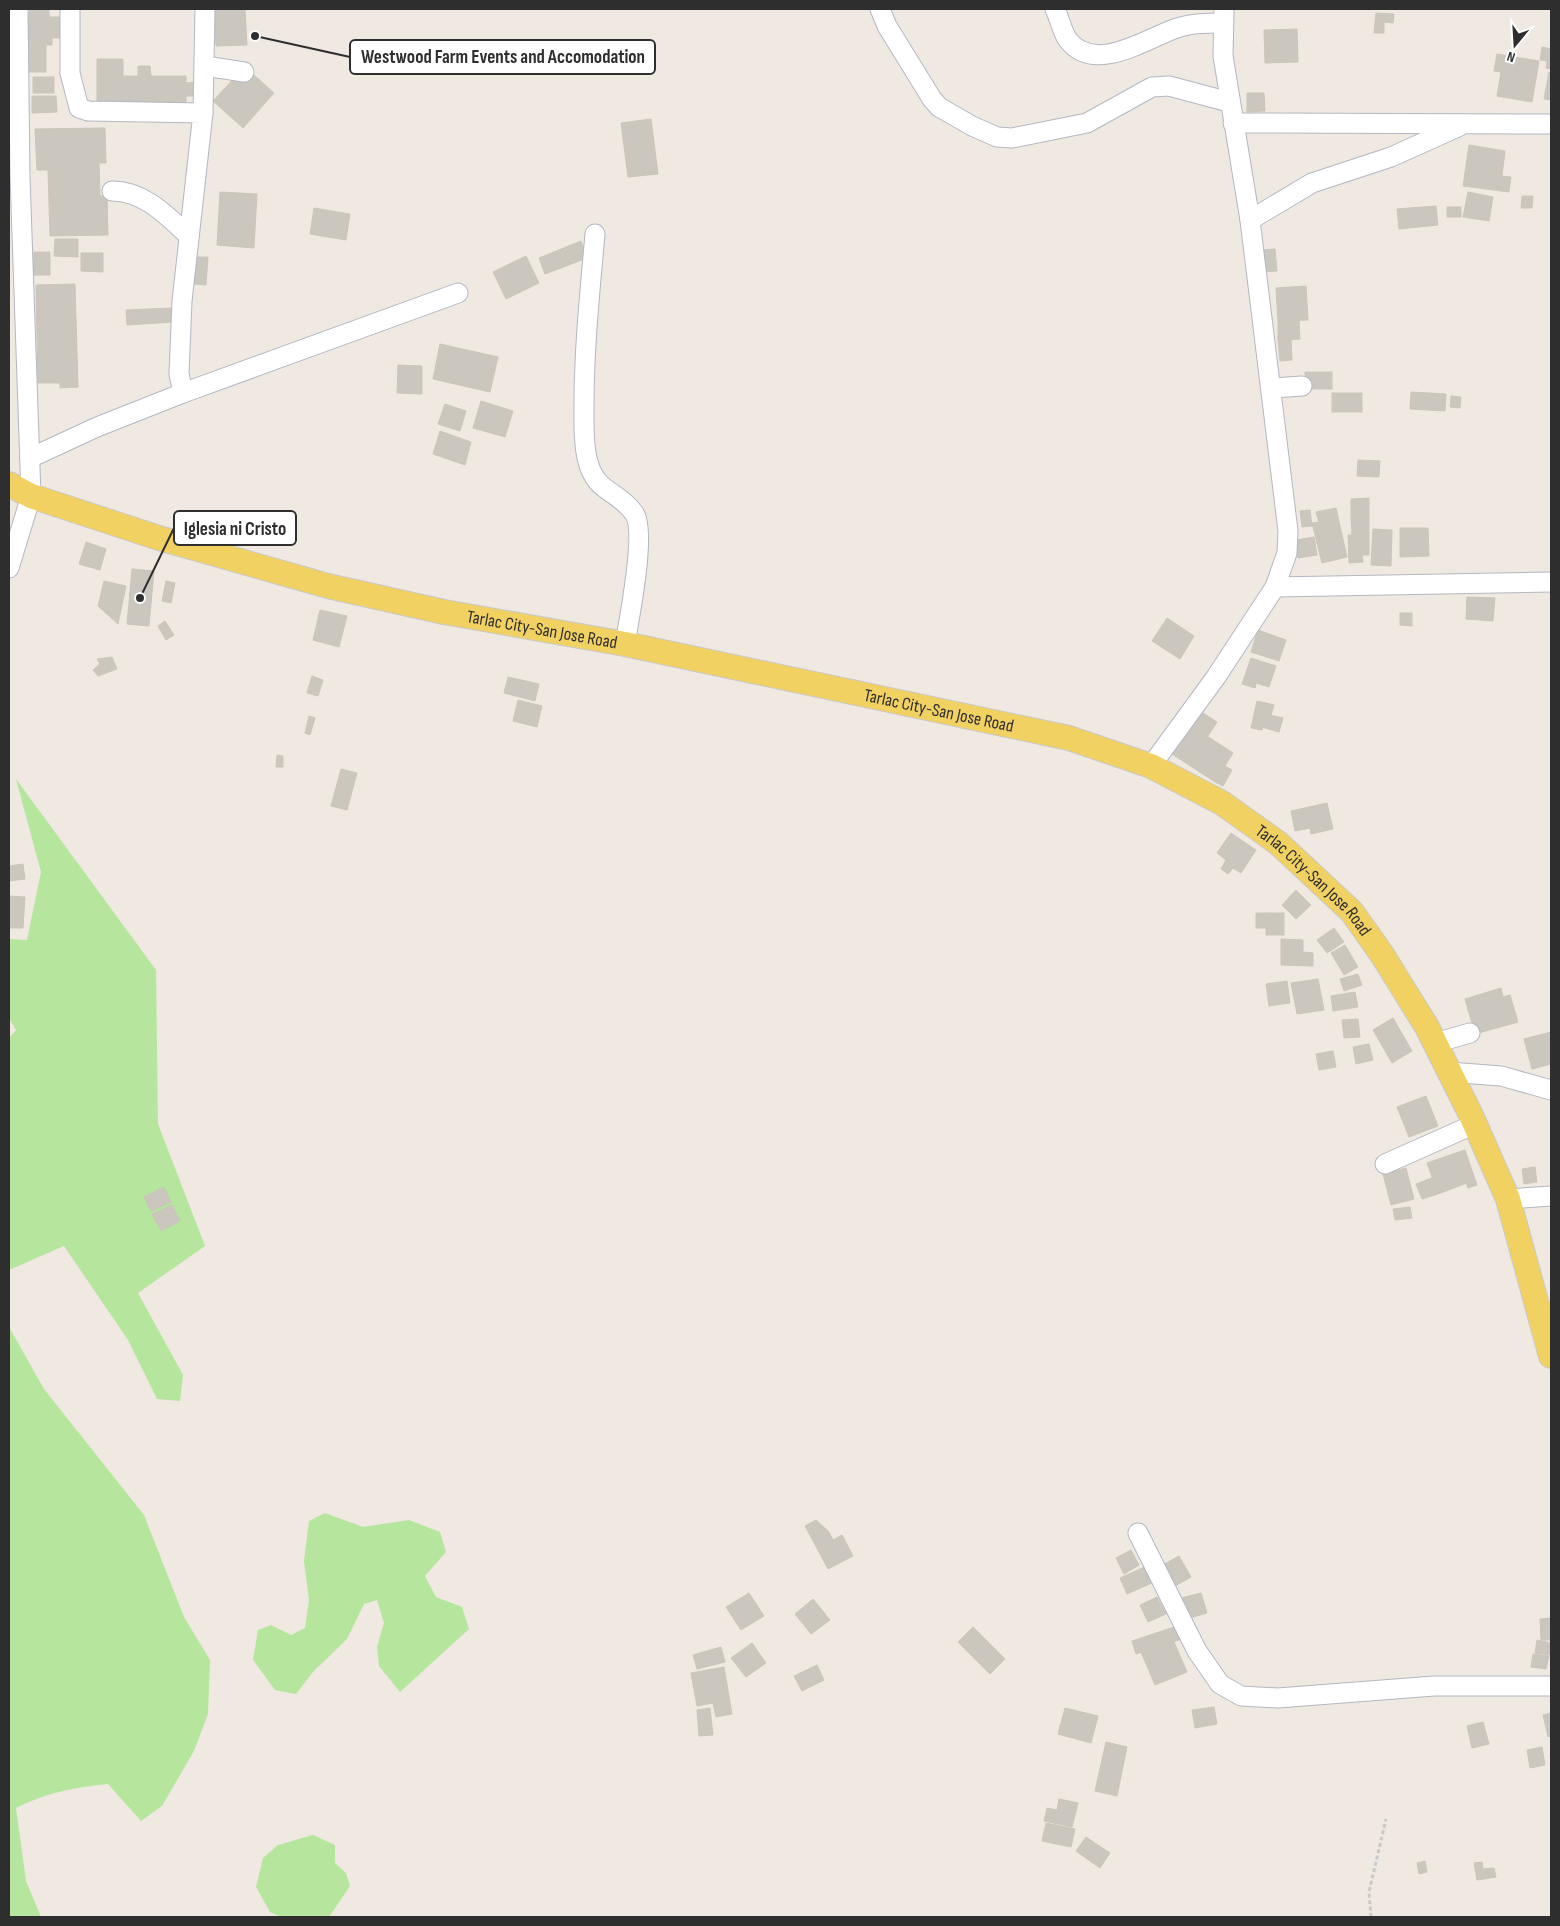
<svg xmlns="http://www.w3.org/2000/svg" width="1560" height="1926" font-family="'Sofia Sans Condensed',sans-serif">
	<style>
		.green { fill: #b6e59e }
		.building { fill: #cbc7bf; stroke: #cbc5ba }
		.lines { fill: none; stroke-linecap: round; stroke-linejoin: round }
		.minor-casing { stroke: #b4b7c1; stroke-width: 21 }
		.major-casing { stroke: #c9c9c9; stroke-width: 26 }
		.path { stroke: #c9c9c9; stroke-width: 3; stroke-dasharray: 4 2.5; stroke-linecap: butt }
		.minor { stroke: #fff; stroke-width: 19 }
		.major { stroke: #f2d163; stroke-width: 24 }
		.labels { text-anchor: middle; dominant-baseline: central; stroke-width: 5; stroke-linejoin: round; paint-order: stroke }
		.street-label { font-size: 18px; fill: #2e2e2e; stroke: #fff }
		.leader { fill: none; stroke: #2e2e2e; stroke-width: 2 }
		.callout-dot { fill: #2e2e2e; stroke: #fff; stroke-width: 2 }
		.callout { fill: #fff; stroke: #2e2e2e; stroke-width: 2 }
		.callout-label { font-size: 19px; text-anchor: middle; font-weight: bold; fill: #2e2e2e }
	</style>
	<rect width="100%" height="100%" fill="#efe9e1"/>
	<g class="green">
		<polygon points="16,779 156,970 158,1124 205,1246 138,1293 183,1375 180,1401 157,1399 128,1340 64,1246 9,1270 9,1038 16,1030 9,1018 9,939 27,940 41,872"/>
		<path d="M9,1327L44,1389L144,1515L184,1617L210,1660L208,1714L194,1751L162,1806L141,1821L108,1784C75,1787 46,1793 16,1808L26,1881L41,1917H9Z"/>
		<polygon points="325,1513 363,1527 409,1520 440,1532 446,1552 425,1576 436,1597 462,1607 469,1629 400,1692 379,1666 377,1647 384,1623 377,1600 364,1604 347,1639 313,1672 296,1694 275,1690 253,1660 258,1630 271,1625 291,1635 305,1628 309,1600 304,1561 309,1521"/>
		<polygon points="313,1835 335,1845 335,1863 346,1873 350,1886 329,1917 281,1917 270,1912 256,1887 263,1858 278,1845"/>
	</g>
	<g class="building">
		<polygon points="29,9 49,9 49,17 64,17 64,38 52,38 52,45 46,45 46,72 28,72"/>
		<polygon points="214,9 245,9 247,45 216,46"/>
		<polygon points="1376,13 1394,14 1393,23 1384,22 1384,33 1374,33"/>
		<polygon points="1297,29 1298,62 1265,63 1264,30"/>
		<polygon points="1542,47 1551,49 1551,69 1546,68 1547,61 1540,60"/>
		<polygon points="1497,54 1539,61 1532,102 1497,96 1501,72 1494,71"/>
		<polygon points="97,59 123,59 123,76 138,76 138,66 150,66 151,76 186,76 186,83 196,82 196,96 186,96 186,103 97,104"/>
		<polygon points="1549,72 1551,73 1551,100 1544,99"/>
		<polygon points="237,75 247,83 254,75 274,93 243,128 213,101"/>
		<rect x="33" y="77" width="21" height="16"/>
		<polygon points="1247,93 1264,93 1265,111 1247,112"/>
		<polygon points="32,96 56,96 57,112 32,113"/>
		<polygon points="651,119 658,174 628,177 621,123"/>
		<polygon points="105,128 106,163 99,163 100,196 107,196 108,235 50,236 48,170 37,170 35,129"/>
		<polygon points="1469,145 1505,151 1502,176 1511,177 1509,192 1463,186"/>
		<polygon points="220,192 257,194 254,248 217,245"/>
		<polygon points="1468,192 1493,197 1489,221 1463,217"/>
		<polygon points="1522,196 1533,196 1532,208 1521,208"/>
		<polygon points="1436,206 1438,225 1399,229 1397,209"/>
		<rect x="1447" y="207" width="14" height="10"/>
		<polygon points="314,208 350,214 346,240 310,234"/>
		<polygon points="55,239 78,239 78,257 54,256"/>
		<polygon points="581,241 587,258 545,274 539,258"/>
		<polygon points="1275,249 1277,271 1262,272 1260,250"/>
		<polygon points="34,252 50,252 50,275 33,275"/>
		<polygon points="81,253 103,253 103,272 81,271"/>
		<polygon points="526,256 539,283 506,299 493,272"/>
		<polygon points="195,257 208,257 206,285 194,284"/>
		<polygon points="75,284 78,387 60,388 60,383 38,383 36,285"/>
		<polygon points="1306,286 1308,320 1278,321 1276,288"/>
		<polygon points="172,308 173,322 127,325 126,310"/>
		<polygon points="1299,320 1300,339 1278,340 1278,321"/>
		<polygon points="1291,339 1292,360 1280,361 1278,340"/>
		<polygon points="440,344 498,357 490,392 433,379"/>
		<polygon points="398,365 422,366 422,394 397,393"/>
		<rect x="1305" y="372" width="27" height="17"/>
		<polygon points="1411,392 1446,394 1445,411 1410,409"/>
		<rect x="1332" y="393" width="30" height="19"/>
		<polygon points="1451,396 1461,397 1460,408 1450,407"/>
		<polygon points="481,401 513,411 505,437 473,428"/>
		<polygon points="445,404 466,411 460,431 438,424"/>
		<polygon points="440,431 471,442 465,465 433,454"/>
		<polygon points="1358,460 1380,461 1379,477 1357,476"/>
		<polygon points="1369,498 1369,516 1351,516 1351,499"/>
		<polygon points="1336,508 1347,557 1322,563 1312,523 1319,522 1316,512"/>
		<polygon points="1310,510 1312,526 1302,527 1300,511"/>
		<polygon points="1351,516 1369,516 1369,535 1352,535"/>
		<polygon points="1400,528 1428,528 1429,556 1400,557"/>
		<polygon points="1373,529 1392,530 1391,566 1371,565"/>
		<polygon points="1348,535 1369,535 1369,555 1362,555 1363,562 1349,563"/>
		<polygon points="1314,537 1317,555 1298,558 1296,540"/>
		<polygon points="86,542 106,549 100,570 79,564"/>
		<polygon points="132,569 154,571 149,626 127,624"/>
		<polygon points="104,581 126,586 118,624 98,606"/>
		<polygon points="166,581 175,583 171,603 162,601"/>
		<polygon points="1467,597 1495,598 1493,621 1466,619"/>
		<polygon points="320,610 347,616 339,647 313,640"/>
		<polygon points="1400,613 1412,613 1412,626 1400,625"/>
		<polygon points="1167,618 1194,636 1180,659 1152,641"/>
		<polygon points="165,621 174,635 166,640 158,626"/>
		<polygon points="1258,630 1286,640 1279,661 1251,652"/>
		<polygon points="112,657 117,669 98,676 93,670 100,664 97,659"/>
		<polygon points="1251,658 1276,666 1269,687 1256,683 1255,688 1242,684"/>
		<polygon points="312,676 323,680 318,696 307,693"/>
		<polygon points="508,677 539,684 535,701 504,693"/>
		<polygon points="518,700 542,706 537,727 513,721"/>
		<polygon points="1257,701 1274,705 1271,715 1266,714 1262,730 1251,728"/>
		<polygon points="1200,711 1217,722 1189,765 1172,754"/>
		<polygon points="1266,714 1283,718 1279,732 1262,727"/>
		<polygon points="309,716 315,718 310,735 305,733"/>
		<polygon points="1207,736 1233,753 1215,782 1189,765"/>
		<polygon points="277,755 283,756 283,767 276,767"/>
		<polygon points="1225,766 1232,770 1223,786 1215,782"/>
		<polygon points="341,769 357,773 347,810 331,806"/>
		<polygon points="1327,803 1333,829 1311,834 1310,828 1295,831 1291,811"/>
		<polygon points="1231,833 1256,850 1241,873 1233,868 1228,874 1221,869 1226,860 1217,853"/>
		<polygon points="23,864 25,879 9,881 9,866"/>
		<polygon points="1296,890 1311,905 1296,919 1282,905"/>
		<polygon points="9,896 25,897 23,928 9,928"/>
		<polygon points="1256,913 1266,913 1267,928 1256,928"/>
		<rect x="1266" y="913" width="18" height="22"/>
		<polygon points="1334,928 1344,942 1327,953 1317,940"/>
		<polygon points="1281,939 1303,940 1303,952 1313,953 1313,966 1281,965"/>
		<polygon points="1345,945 1358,967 1344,975 1331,953"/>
		<polygon points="1358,974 1362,985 1344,991 1340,979"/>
		<polygon points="1318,979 1324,1010 1297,1014 1291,983"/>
		<polygon points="1287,981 1290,1003 1269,1006 1266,984"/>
		<polygon points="1501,988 1503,997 1510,995 1518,1022 1475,1034 1465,999"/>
		<polygon points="1355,992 1358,1007 1333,1011 1331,996"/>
		<polygon points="1393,1018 1412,1051 1392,1063 1373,1030"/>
		<polygon points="1358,1019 1360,1037 1344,1038 1342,1020"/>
		<polygon points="1551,1032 1551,1064 1532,1069 1524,1039"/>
		<polygon points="1369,1044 1373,1060 1356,1064 1353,1047"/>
		<polygon points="1333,1051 1336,1067 1319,1070 1316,1054"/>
		<polygon points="1426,1096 1438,1126 1409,1137 1397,1107"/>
		<polygon points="1465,1150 1477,1185 1468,1188 1456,1153"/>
		<polygon points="1456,1153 1467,1183 1438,1194 1427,1163"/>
		<polygon points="1535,1167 1537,1182 1524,1184 1522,1169"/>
		<polygon points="1406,1168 1414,1199 1391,1205 1383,1174"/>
		<polygon points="1432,1178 1438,1194 1422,1199 1416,1184"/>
		<polygon points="164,1187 171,1202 151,1211 144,1197"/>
		<polygon points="172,1205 180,1221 161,1231 152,1214"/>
		<polygon points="1410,1207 1412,1218 1395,1220 1393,1209"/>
		<polygon points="816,1520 829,1532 833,1540 842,1535 853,1556 828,1569 805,1526"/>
		<polygon points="1131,1550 1139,1565 1124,1574 1116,1558"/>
		<polygon points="1179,1556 1191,1577 1175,1586 1163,1565"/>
		<polygon points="1147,1566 1154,1582 1127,1594 1120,1578"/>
		<polygon points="749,1593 764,1616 741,1630 726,1607"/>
		<polygon points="1201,1593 1207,1613 1183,1620 1177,1599"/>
		<polygon points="1157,1597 1166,1614 1148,1622 1140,1605"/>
		<polygon points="813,1599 830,1620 811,1634 795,1614"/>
		<polygon points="1551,1618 1551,1640 1541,1640 1540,1619"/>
		<polygon points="1177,1626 1182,1639 1136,1654 1132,1641"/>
		<polygon points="973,1627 1005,1659 990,1674 958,1642"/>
		<polygon points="1537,1640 1551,1643 1551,1655 1535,1653"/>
		<polygon points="1174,1642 1187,1672 1155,1685 1141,1652"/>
		<polygon points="752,1643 766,1663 746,1677 731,1658"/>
		<polygon points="721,1647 725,1662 697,1669 693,1655"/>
		<polygon points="1533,1654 1549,1656 1546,1669 1531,1667"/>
		<polygon points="817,1665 824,1680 802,1691 794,1676"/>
		<polygon points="724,1667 732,1714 716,1717 713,1703 697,1706 691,1673"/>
		<polygon points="1214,1707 1217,1724 1195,1728 1192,1710"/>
		<polygon points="710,1708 713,1735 699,1736 697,1710"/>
		<polygon points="1065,1708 1098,1716 1091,1743 1058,1734"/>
		<polygon points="1551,1713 1551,1736 1548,1737 1543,1715"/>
		<polygon points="1483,1722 1489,1744 1472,1748 1467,1726"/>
		<polygon points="1106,1742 1127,1747 1117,1796 1095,1791"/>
		<polygon points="1542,1747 1545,1765 1530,1768 1527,1750"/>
		<polygon points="1059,1799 1078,1803 1072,1827 1044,1821 1047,1808 1057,1810"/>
		<polygon points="1046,1823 1075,1829 1071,1847 1042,1841"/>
		<polygon points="1086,1837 1110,1853 1100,1868 1076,1851"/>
		<polygon points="1425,1861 1427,1872 1419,1874 1417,1863"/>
		<polygon points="1482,1862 1483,1869 1494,1868 1496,1877 1477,1880 1474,1863"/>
	</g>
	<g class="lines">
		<defs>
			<g id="minor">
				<polyline points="880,9 887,26 932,99 939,107 972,126 997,137 1012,138 1087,123 1152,87 1169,86 1229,102"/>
				<path d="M1055,9C1060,19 1062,32 1068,40C1095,75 1147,38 1177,28C1192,23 1208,23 1223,23"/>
				<polyline points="205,66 244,72"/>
				<polyline points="203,113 205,9"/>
				<polyline points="1233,123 1551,124"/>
				<path d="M112,191C144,191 166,215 189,236"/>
				<polyline points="1250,220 1312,183 1391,157 1460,126"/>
				<path d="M595,234C590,291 584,348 584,405C584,422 583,440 587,458C595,494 617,489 634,513C647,531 629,619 625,644"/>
				<polyline points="1272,388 1302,386"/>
				<polyline points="183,393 458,293"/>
				<polyline points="30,458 97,427 183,393 179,374 182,301 203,113 88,111 79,108 70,73 70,9"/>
				<polyline points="9,568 31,496 20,176 18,9"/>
				<polyline points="1275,587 1551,582"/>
				<polyline points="1151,766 1216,677 1275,587 1287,553 1288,531 1250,220 1223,56 1224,9"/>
				<polyline points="1435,1043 1470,1033"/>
				<polyline points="1449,1072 1501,1076 1551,1090"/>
				<polyline points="1385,1164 1475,1124"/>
				<polyline points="1508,1199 1551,1196"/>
				<polyline points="1138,1533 1197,1651 1220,1684 1241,1696 1278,1698 1434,1686 1551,1686"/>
			</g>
			<g id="major">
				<path id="s1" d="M9,484L31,496L159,538L328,586L444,612L625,644L1069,738L1151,766L1222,803L1278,843L1352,912L1383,956L1427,1027L1470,1113L1508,1199L1551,1356"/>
			</g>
		</defs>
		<use href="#minor" class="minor-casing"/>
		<use href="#major" class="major-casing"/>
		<polyline class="path" points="1371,1917 1369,1892 1386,1819"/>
		<use href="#minor" class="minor"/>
		<use href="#major" class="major"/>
	</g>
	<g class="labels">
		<g class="street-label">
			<text stroke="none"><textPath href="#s1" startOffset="554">Tarlac City-San Jose Road</textPath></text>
			<text stroke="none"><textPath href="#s1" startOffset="959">Tarlac City-San Jose Road</textPath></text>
			<text stroke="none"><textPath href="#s1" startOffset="1379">Tarlac City-San Jose Road</textPath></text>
		</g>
	</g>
	<path class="leader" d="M255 36L350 57M140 598L174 528"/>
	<g class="callout-dot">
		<circle cx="255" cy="36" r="5"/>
		<circle cx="140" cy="598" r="5"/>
	</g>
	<g class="callout">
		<rect x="350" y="40" width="305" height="34" rx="5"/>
		<rect x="174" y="511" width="122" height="34" rx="5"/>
	</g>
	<g class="callout-label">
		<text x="503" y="63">Westwood Farm Events and Accomodation</text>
		<text x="235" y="535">Iglesia ni Cristo</text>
	</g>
	<rect width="1560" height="1926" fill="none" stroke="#2e2e2e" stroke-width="20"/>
	<g transform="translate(1515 45) rotate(198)" stroke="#ffffff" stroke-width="4" paint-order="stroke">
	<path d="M0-4L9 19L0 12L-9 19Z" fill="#2e2e2e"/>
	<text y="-8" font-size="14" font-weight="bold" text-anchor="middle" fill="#2e2e2e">N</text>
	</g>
</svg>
